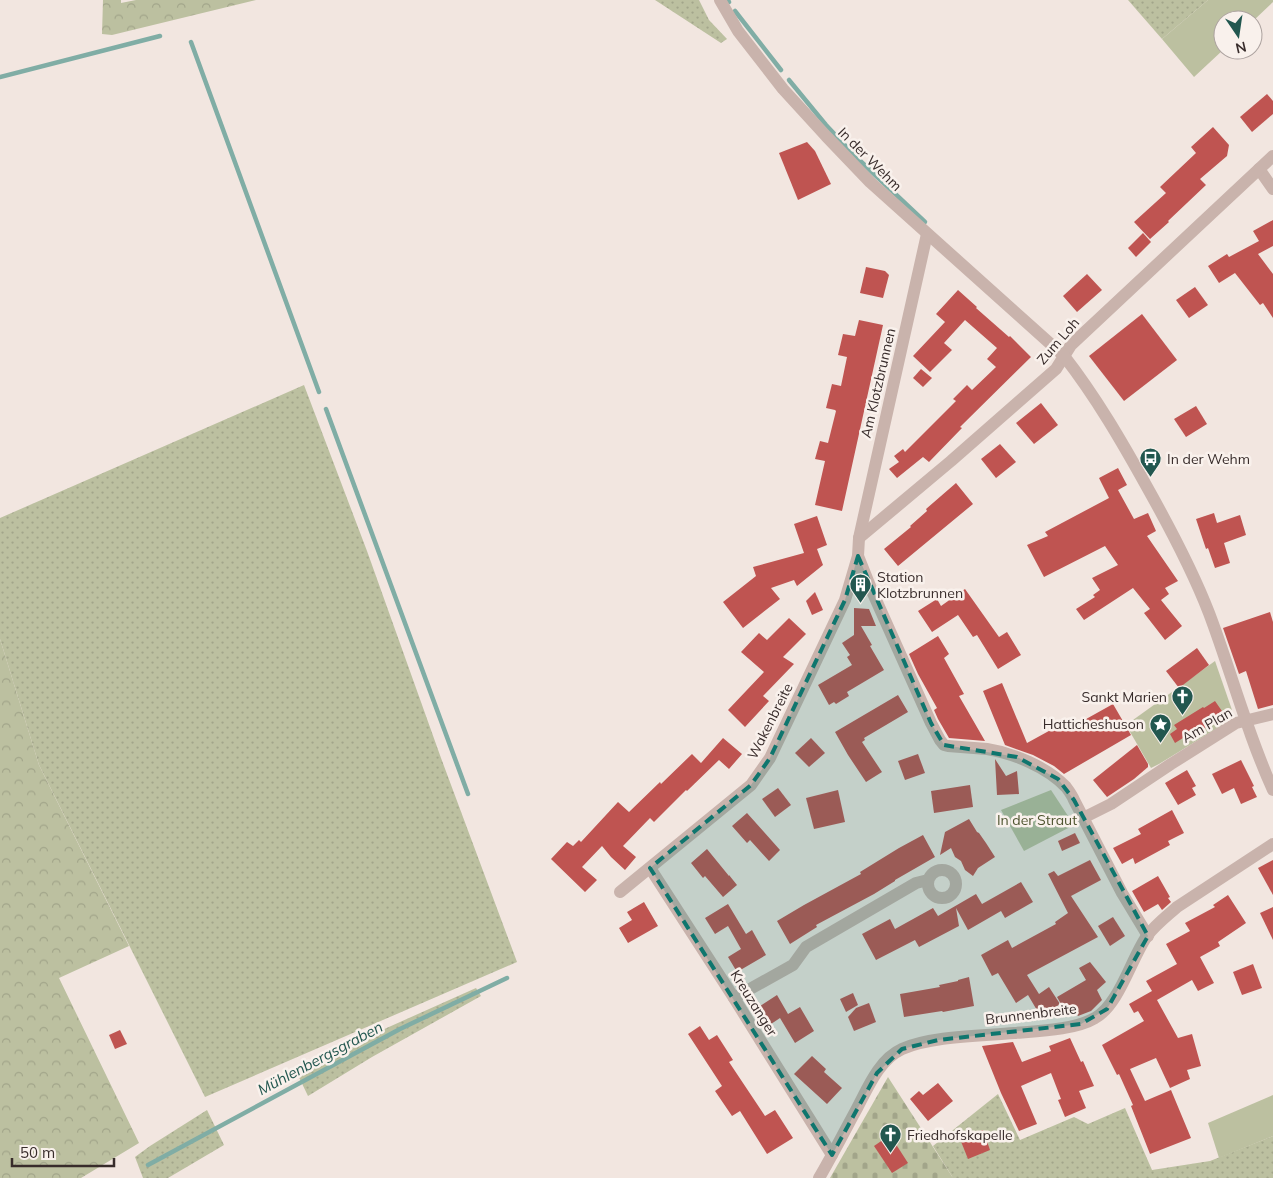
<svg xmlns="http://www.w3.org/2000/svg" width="1273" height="1178" font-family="Mulish,sans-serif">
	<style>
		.grass { fill: url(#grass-dots) }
		.forest { fill: url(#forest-crowns) }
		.cemetery { fill: url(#cemetery-stones) }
		.green { fill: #bcc0a0 }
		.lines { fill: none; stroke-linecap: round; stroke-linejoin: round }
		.stream { stroke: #80ada5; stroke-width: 4.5 }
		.building { fill: #bf5451 }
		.minor { stroke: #c9b3ac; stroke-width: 12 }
		.tertiary { stroke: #c9b3ac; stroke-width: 12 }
		.marked { fill: #0f766e; fill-opacity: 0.2; stroke: #0f766e; stroke-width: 4; stroke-dasharray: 10 6; stroke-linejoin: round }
		.labels { text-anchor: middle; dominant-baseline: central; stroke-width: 5; stroke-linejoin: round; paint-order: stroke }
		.street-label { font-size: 14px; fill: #382c2b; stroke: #f9f1ec }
		.poi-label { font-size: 14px; fill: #382c2b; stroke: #f9f1ec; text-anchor: start }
		.park-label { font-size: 14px; fill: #4f5530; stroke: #f9f1ec }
		.water-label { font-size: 15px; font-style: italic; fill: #22574f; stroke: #f9f1ec }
	</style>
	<defs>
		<pattern id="grass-dots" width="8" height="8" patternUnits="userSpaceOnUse" patternTransform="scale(1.25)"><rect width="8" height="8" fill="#bcc0a0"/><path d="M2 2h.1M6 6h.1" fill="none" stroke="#a2a58a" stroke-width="1.8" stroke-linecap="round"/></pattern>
		<pattern id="forest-crowns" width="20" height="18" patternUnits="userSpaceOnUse" patternTransform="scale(1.25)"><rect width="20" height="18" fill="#bcc0a0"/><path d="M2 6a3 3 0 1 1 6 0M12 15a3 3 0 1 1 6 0" fill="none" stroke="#a2a58a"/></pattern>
		<pattern id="cemetery-stones" width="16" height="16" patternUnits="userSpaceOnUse" patternTransform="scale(1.25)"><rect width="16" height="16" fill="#bcc0a0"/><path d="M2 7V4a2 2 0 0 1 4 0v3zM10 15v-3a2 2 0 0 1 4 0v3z" fill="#a2a58a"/></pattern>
	</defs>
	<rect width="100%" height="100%" fill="#f2e6e0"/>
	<g class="grass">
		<polygon points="655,0 699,0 709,20 727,39 721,43"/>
		<polygon points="1128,0 1208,0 1162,39"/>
		<polygon points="304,385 367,551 441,758 517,962 205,1097 39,765 0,639 0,518"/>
		<polygon points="476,988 481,996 372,1057 308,1096 295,1069"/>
		<polygon points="998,1094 1020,1140 1074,1117 1088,1124 1125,1108 1152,1170 1210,1161 1273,1136 1273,1178 953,1178 933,1146"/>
		<polygon points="207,1110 224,1145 168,1178 143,1178 135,1157 150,1146"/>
	</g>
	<g class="forest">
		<polygon points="103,0 121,0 121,3 136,0 256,0 112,35 102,34"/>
		<polygon points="0,639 39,765 129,946 59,978 139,1143 81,1178 0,1178"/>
	</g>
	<polygon class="cemetery" points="888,1077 953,1178 830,1178"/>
	<g class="green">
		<polygon points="1208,0 1273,0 1273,2 1253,21 1253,20 1223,20 1223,50 1194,77 1162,39"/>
		<polygon points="1215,661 1232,710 1226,723 1159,764 1151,768 1126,725"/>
		<polygon points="1051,790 1074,825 1024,851 1001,810"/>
		<polygon points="1273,1095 1273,1136 1219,1158 1208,1123"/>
	</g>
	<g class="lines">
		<g class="stream">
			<polyline points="728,0 729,2"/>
			<polyline points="735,11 781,70"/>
			<polyline points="191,42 319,392"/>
			<polyline points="0,77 160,36"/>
			<polyline points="789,80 826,125 855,156 925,222"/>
			<polyline points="326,409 468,794"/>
			<polyline points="148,1165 400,1029 507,978"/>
		</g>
	</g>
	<g class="building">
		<polygon points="1267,94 1273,101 1273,114 1252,132 1240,117"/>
		<polygon points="1213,127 1229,145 1227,156 1200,179 1206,185 1168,221 1169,222 1150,239 1134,222 1166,193 1160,187 1196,153 1191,147"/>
		<polygon points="807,142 815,151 831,184 798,200 779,153"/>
		<polygon points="1273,220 1273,246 1258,254 1273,274 1273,318 1263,303 1260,305 1235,273 1219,283 1208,266 1227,254 1229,257 1259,241 1253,231"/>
		<polygon points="1143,233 1151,242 1136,257 1128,248"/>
		<polygon points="866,267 885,271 889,275 883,298 860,293"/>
		<polygon points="1087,274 1102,290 1077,312 1063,296"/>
		<polygon points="1195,287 1208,305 1189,318 1176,300"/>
		<polygon points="958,290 977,307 976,308 1009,337 1010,336 1031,357 960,427 962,428 929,462 923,457 897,478 889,469 899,462 894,456 903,449 905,452 956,401 953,399 967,385 972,390 996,367 987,359 997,348 965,320 944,343 952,350 930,372 913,356 945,322 936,314"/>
		<polygon points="1142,314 1177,360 1124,401 1089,356"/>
		<polygon points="859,320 883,325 842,511 815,505 825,461 815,459 820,441 828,443 836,411 835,410 826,408 832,384 841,386 847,357 838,355 843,334 855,336"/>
		<polygon points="921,369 932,378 923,387 913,378"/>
		<polygon points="1041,403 1058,425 1034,444 1016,423"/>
		<polygon points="1196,406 1207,424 1186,437 1174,419"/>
		<polygon points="1000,444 1016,462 996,478 981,459"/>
		<polygon points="1118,468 1127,485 1118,490 1134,519 1148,513 1156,531 1147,536 1178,581 1165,588 1169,594 1161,600 1182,626 1165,640 1144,613 1150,609 1133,588 1084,620 1076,609 1095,597 1093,595 1100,590 1092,578 1118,565 1105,546 1044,577 1027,545 1048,536 1045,532 1109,498 1099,478"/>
		<polygon points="956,483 973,504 898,566 884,549 911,527 910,526 927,511 926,509"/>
		<polygon points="1214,513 1217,523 1240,515 1246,535 1224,543 1230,563 1215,568 1208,548 1206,549 1196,519"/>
		<polygon points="817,516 827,545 817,549 823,565 797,586 794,580 771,588 780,599 743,628 723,602 756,576 753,567 804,553 794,524"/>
		<polygon points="965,589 999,637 1007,632 1021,655 998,669 977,635 973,637 958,615 932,632 918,611 937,599 941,606"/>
		<polygon points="815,592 823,610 812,615 806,601"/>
		<polygon points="854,608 869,609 876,626 861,626 872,645 870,646 884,670 847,692 849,696 836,704 834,702 829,705 818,685 852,665 847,657 850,655 842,643 854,635"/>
		<polygon points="1270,612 1273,622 1273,705 1258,709 1246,671 1239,674 1223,628"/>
		<polygon points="789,618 806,634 783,657 794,664 763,696 769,701 745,727 728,710 764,672 741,652 759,633 767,640"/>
		<polygon points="938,636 949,654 944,658 964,694 959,696 985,741 949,738 938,719 934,710 937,708 918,674 909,654"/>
		<polygon points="1197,648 1209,665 1179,688 1166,671"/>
		<polygon points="1002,683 1027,743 1067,721 1070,728 1113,704 1131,735 1064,774 1054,766 1033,755 1005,745 983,691"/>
		<polygon points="898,695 908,712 864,738 865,740 862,742 882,772 866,782 848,755 835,732"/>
		<polygon points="1215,701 1224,714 1212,721 1213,723 1185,741 1183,738 1175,743 1170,734 1177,729 1174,725 1203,707 1204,708"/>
		<polygon points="723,738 742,754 729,769 719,760 687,791 686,790 654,822 650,818 623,846 636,857 625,870 611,857 602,846 582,867 597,880 585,892 551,859 567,842 573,846 579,840 581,842 618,802 629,812 660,782 661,784 692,754 701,763"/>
		<polygon points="811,738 825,753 809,767 795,753"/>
		<polygon points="1137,745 1148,764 1148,767 1134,779 1107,797 1093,780"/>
		<polygon points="918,754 925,773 905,780 898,761"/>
		<polygon points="995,759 1006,776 1017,771 1019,794 997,795"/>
		<polygon points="1241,760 1254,786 1252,787 1257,797 1241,804 1234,788 1222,794 1212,774"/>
		<polygon points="1187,770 1196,786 1192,788 1196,795 1178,805 1165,783"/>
		<polygon points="970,785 973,807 934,813 931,791"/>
		<polygon points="778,788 791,805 775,817 762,799"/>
		<polygon points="838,790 845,822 814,829 806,798"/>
		<polygon points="1172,810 1184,833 1168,841 1170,845 1135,864 1133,858 1122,864 1113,848 1141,834 1138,829"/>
		<polygon points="747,813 780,850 769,861 750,840 747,843 732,826"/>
		<polygon points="969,819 977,832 979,833 986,843 995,857 978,868 973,876 965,870 961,861 955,857 951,848 940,855 945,832"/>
		<polygon points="1075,833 1080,843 1062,851 1058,841"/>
		<polygon points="923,835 935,857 895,880 895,881 874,894 816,925 817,927 790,944 777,921 804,905 861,874 860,872 899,848"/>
		<polygon points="707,849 729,876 729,875 737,885 723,897 705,876 703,878 691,863"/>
		<polygon points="1090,860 1101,880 1071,896 1098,937 1027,975 1039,994 1049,987 1060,1004 1041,1017 1028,995 1016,1003 998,973 992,976 981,955 1008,940 1012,948 1056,924 1055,922 1068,913 1048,874 1054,871 1058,876"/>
		<polygon points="1273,860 1273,895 1258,868"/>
		<polygon points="1158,876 1170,897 1168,898 1171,902 1162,910 1158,904 1144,912 1132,891"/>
		<polygon points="1021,882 1033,902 1005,918 1001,911 968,930 956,908 959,926 919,947 915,940 876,960 862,934 890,919 895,929 933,908 938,916 976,894 982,904"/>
		<polygon points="1228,895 1246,923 1218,942 1220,946 1200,957 1214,983 1198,991 1192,980 1157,1000 1178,1038 1192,1034 1201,1066 1187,1070 1190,1079 1170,1088 1156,1058 1130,1069 1145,1101 1171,1090 1191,1138 1150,1154 1131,1106 1133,1105 1119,1074 1117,1075 1102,1045 1144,1021 1138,1011 1134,1013 1129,1004 1152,991 1146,981 1177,964 1166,944 1190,931 1185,923 1215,907 1213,905"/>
		<polygon points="644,902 658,926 628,943 619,928 632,920 627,912"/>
		<polygon points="728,904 746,934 752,930 766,955 737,972 728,957 741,949 728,926 715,934 705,918"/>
		<polygon points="1273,907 1273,940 1260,913"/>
		<polygon points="1113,917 1125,936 1110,946 1098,926"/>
		<polygon points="1090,962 1106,982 1097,990 1102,1000 1091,1011 1078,1016 1072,1007 1065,1011 1057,997 1086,980 1079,968"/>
		<polygon points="1253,964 1262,988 1242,995 1233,972"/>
		<polygon points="969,977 974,1006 943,1012 942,1011 904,1017 900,994 940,987 939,985 958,981 958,980"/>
		<polygon points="853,993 858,1005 846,1012 840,999"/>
		<polygon points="777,995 788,1014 800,1007 814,1031 795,1043 780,1018 771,1024 760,1006"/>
		<polygon points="869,1003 876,1022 854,1031 848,1017 856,1008"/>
		<polygon points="700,1026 709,1040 717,1035 733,1060 729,1062 765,1116 775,1110 793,1138 767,1154 740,1111 732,1116 715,1091 722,1086 688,1034"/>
		<polygon points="120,1030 127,1044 115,1049 109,1035"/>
		<polygon points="1070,1038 1081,1062 1083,1061 1094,1086 1079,1091 1086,1108 1065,1117 1058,1100 1061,1099 1051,1073 1021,1086 1037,1124 1019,1131 1001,1093 982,1046 1013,1042 1022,1062 1051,1051 1049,1046"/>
		<polygon points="812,1056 826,1069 824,1072 842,1088 827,1104 794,1074"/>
		<polygon points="938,1083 953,1101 928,1121 910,1099 919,1091 923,1095"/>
		<polygon points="983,1130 990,1150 968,1159 960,1139"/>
		<polygon points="890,1135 908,1163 892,1173 874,1146"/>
	</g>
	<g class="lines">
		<g class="minor">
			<polyline points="1259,169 1273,189"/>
			<polyline points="859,538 951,461 1056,369 1071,345 1273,156"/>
			<path d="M858,556L872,591L931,723L940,740L944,745L948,746C961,747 974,748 987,749C1013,753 1047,767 1066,787C1069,791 1072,795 1074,800L1122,893L1148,936"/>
			<polyline points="1083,818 1111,804 1171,764 1236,723 1273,714"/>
			<polyline points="650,868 734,998 832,1155"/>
			<circle cx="942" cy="884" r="14"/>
			<polyline points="620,892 751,785 770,758 845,600 858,556 859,538 927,234"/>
			<polyline points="734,998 793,965 806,947 916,883 928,880"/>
		</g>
		<g class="tertiary">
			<path d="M720,0L738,31L783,89L826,136L870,182L1064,356C1096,397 1122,442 1147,487C1170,528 1192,569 1209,613C1231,671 1247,733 1273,790"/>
			<path d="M819,1178C832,1156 843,1134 855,1112C867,1090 878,1060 902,1049C931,1036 981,1036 1014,1033C1037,1031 1075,1030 1095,1018C1119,1005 1131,959 1147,936C1155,925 1167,916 1177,907L1273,844"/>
		</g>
	</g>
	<path class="marked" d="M858,556L931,723L944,745L1017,757L1058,779L1074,800L1148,936L1107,1009L1081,1024L938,1040L902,1049L877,1073L832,1155L650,868L751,785L770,758L845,600Z"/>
	<defs>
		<symbol id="bus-pin" viewBox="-11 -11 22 30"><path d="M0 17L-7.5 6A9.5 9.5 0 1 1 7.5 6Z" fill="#22574f" stroke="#f9f1ec"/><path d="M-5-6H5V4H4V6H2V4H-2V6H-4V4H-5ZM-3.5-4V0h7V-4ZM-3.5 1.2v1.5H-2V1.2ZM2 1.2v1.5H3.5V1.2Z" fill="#fff"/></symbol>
		<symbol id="building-pin" viewBox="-11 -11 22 30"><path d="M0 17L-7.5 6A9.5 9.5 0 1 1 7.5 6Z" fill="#22574f" stroke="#f9f1ec"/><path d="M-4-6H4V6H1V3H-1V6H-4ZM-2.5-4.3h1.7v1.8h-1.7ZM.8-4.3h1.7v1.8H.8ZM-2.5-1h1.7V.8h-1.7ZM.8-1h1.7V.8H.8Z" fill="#fff"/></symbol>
		<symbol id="church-pin" viewBox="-11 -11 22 30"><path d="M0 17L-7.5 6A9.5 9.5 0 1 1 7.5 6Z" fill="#22574f" stroke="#f9f1ec"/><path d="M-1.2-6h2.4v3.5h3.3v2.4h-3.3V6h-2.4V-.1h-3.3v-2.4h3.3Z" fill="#fff"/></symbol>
		<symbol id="sight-pin" viewBox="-11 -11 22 30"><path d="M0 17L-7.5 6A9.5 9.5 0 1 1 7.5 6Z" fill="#22574f" stroke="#f9f1ec"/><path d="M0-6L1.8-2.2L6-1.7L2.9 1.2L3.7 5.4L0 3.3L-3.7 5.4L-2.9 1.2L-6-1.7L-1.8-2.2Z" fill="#fff"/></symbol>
	</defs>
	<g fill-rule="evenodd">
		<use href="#bus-pin" x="1138" y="446" width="25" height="34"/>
		<use href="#building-pin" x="848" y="572" width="25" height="34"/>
		<use href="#church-pin" x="1170" y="684" width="25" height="34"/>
		<use href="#sight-pin" x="1148" y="712" width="25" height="34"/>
		<use href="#church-pin" x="878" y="1122" width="25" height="34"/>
	</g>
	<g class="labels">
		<g class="street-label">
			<text transform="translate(870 159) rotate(45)">In der Wehm</text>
			<text transform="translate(1058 341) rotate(-49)">Zum Loh</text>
			<text transform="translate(878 383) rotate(-77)">Am Klotzbrunnen</text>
			<text transform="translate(770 721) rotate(-63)">Wakenbreite</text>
			<text transform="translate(1207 725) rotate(-30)">Am Plan</text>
			<text transform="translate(754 1003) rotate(58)">Kreuzanger</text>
			<text transform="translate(1031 1014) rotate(-7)">Brunnenbreite</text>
		</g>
		<g class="poi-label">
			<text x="1167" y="459">In der Wehm</text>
			<text x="877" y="577">Station<tspan x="877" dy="16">Klotzbrunnen</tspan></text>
			<text x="1167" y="697" text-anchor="end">Sankt Marien</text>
			<text x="1144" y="724" text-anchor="end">Hatticheshuson</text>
			<text x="907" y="1135">Friedhofskapelle</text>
		</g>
		<g class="park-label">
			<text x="1037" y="820">In der Straut</text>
		</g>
		<g class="water-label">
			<text transform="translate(320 1058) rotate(-28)">Mühlenbergsgraben</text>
		</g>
	</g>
	<g transform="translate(1238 35) rotate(167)"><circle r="24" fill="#f9f1ec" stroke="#aca29f"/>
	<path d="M0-4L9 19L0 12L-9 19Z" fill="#22574f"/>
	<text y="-8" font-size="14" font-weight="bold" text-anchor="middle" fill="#382c2b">N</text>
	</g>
	<path d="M12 1158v8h102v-8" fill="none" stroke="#382c2b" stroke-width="2.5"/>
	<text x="20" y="1158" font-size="15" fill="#382c2b" stroke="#f9f1ec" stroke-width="4" paint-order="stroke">50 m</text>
</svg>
